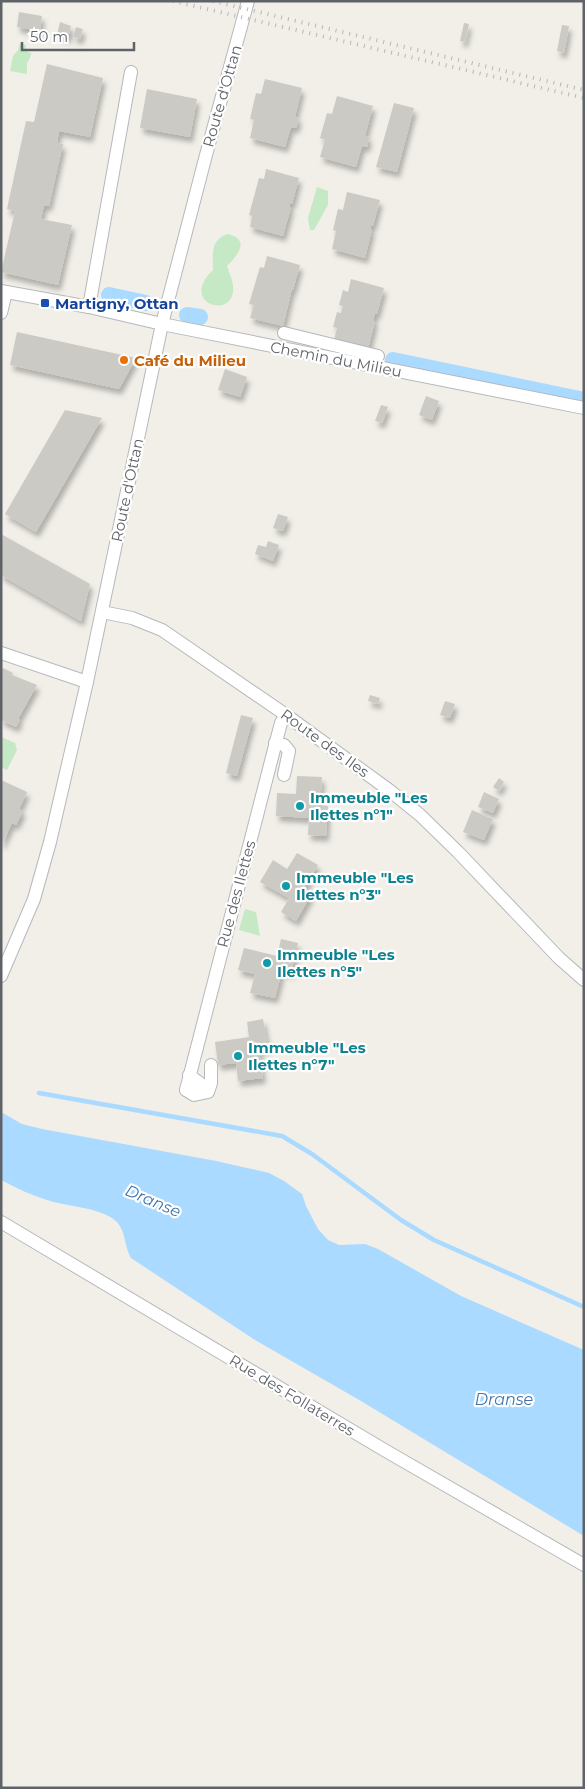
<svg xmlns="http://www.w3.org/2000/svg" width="585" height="1789" font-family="Montserrat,sans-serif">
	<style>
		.green { fill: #c5e8c5 }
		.water { fill: #aadaff }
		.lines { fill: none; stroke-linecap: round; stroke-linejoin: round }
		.stream { stroke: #aadaff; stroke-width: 4.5 }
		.canal { stroke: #aadaff; stroke-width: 16 }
		.building { fill: #cccac5; filter: url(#shadow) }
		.street-casing { stroke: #b5b8bc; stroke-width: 14 }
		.street { stroke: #fff; stroke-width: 12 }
		.rail { stroke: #b6b7b8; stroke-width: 4; stroke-dasharray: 1 6; stroke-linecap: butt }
		.transit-dot { fill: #1a4fb4; stroke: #fff; stroke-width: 2 }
		.food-dot { fill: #e8710a; stroke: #fff; stroke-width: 2 }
		.culture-dot { fill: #0f9aa8; stroke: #fff; stroke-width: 2 }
		.labels { text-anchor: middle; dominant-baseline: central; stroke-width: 4.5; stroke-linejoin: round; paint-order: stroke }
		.street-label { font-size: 15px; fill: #5f6368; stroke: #fff }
		.transit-label { font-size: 15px; font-weight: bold; fill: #164399; stroke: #fff; text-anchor: start }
		.food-label { font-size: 15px; font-weight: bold; fill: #c56008; stroke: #fff; text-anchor: start }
		.culture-label { font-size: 15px; font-weight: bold; fill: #0d838f; stroke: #fff; text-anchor: start }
		.water-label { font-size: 16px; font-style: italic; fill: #4174aa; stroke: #fff }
	</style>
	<defs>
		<filter id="shadow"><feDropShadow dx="3" dy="5.5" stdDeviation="2.5" flood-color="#0004"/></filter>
	</defs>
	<rect width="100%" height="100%" fill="#f1efe8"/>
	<g class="green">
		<polygon points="20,43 26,45 26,51 31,53 30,58 27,63 27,74 10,71 13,56 18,50"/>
		<polygon points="317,187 328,191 328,205 314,230 310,230 308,218"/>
		<path d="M227,234C251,239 238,255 227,266C229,272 232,279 233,285C237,322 177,304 213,270C213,254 210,241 227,234Z"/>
		<polygon points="1,737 15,743 17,750 7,770 1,767"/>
		<polygon points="245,909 256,912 260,936 239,930"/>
	</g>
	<path class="water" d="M1,1112L22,1124L42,1129L216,1161L269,1173L284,1181L302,1194L306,1206L318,1229L328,1240L339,1245L365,1244L378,1249L461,1296L584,1350V1536L361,1401L255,1340L131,1258C124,1246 126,1232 117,1222C102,1207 67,1207 47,1200C31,1195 16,1188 1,1180Z"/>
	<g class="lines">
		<polyline class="stream" points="39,1093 282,1136 312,1154 401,1220 434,1240 584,1307"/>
		<g class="canal">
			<polyline points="109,295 146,303"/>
			<polyline points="187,315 200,317"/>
			<polyline points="393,360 584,400"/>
		</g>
	</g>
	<g class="building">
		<polygon points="19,12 42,16 40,31 17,27"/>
		<polygon points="60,22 71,26 68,38 57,35"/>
		<polygon points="464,23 469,24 465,42 460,41"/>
		<polygon points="562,25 569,26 564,53 557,51"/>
		<polygon points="76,27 83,29 80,39 73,37"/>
		<polygon points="47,64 103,78 90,137 59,131 57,143 63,144 49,206 44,205 41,219 72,225 58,285 1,272 15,211 7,209 26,121 34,122"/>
		<polygon points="265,79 302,88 295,117 299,118 296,128 291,127 285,147 250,138 254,120 250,119 256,93 261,94"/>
		<polygon points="147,89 197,99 190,137 140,128"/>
		<polygon points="337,96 373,106 365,136 369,137 367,147 362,146 356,167 320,157 325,140 320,138 327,113 332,114"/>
		<polygon points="394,103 414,108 397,172 376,167"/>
		<polygon points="266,169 299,178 292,204 290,203 289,207 291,207 283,236 250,227 252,216 249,215 259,178 264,179"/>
		<polygon points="347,192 380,200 373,226 371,225 370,229 372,229 365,258 332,249 336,231 333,230 338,209 343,210"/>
		<polygon points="267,256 300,265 293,290 292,289 283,326 250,318 254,305 249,304 260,267 264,268"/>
		<polygon points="351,279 384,288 377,314 375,313 373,321 375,321 368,349 334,340 337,328 333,327 337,312 341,313 343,306 339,305 343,290 348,292"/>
		<polygon points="17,332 136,358 119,389 10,365"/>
		<polygon points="225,369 247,377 240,397 218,390"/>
		<polygon points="426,396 439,401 432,420 419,415"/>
		<polygon points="381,405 388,407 382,423 375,421"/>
		<polygon points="65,410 102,418 36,532 5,514"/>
		<polygon points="278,514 288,517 283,531 273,528"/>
		<polygon points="1,534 90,584 81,621 1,575"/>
		<polygon points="268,541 279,545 273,561 255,554 258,545 266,547"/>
		<polygon points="1,667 13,673 12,675 37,685 18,719 20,720 16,727 1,720"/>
		<polygon points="370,695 380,698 378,704 368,701"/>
		<polygon points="445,701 455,704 450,718 440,715"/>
		<polygon points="241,715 253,718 237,776 226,773"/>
		<polygon points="297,776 322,777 320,806 328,806 326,836 308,835 309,818 276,816 277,793 296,794"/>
		<polygon points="499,778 504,782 499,791 493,787"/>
		<polygon points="1,780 27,792 19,809 23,811 16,825 12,823 1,846"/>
		<polygon points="484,792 499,799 493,813 478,807"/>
		<polygon points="472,810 493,819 484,840 463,832"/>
		<polygon points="297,853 318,865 303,890 311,895 296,921 281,912 289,898 260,882 273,860 287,869"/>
		<polygon points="281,939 298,943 291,973 282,971 275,998 250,993 255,974 238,970 244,948 277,956"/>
		<polygon points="263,1019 268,1048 259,1050 263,1078 238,1081 236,1063 218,1065 215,1042 249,1037 247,1022"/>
	</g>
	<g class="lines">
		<defs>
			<g id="street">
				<polyline points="1,291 89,307 162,324 584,408"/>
				<polyline points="89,307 131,72"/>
				<polyline points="1,313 6,292"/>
				<polyline points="284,333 378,356"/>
				<polyline points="102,612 132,618 162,630 286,715 389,790 420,815 458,852 559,958 584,980"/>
				<polyline points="1,653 87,682"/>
				<polyline points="275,743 284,745 289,751 284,775"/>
				<polyline points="1,976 34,899 50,842 87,682 162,324 206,155 248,1"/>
				<polyline points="189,1075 201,1084 186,1090 277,738 281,723 286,715"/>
				<polyline points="186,1090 194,1095 208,1092 211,1083 211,1065"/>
				<polyline points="1,1222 386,1451 584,1565"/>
			</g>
		</defs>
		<use href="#street" class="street-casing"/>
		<use href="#street" class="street"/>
		<g class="rail">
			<polyline points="173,1 584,98"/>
			<polyline points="213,1 584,90"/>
		</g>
	</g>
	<rect class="transit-dot" x="40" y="298" width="10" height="10" rx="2.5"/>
	<circle class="food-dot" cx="124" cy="360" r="5"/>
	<g class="culture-dot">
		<circle cx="300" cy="806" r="5"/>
		<circle cx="286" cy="886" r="5"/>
		<circle cx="267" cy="963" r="5"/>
		<circle cx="238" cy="1056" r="5"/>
	</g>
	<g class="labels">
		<g class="street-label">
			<text transform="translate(222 96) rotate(-74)">Route d'Ottan</text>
			<text transform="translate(336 359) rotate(11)">Chemin du Milieu</text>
			<text transform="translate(127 490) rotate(-78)">Route d'Ottan</text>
			<text transform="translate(325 743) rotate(36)">Route des Iles</text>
			<text transform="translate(236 894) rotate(-75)">Rue des Ilettes</text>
			<text transform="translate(292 1395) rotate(31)">Rue des Follaterres</text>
		</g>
		<g class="transit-label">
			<text x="55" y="303">Martigny, Ottan</text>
		</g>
		<g class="food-label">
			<text x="134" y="360">Café du Milieu</text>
		</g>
		<g class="culture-label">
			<text x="310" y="797">Immeuble "Les<tspan x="310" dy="17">Ilettes n°1"</tspan></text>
			<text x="296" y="877">Immeuble "Les<tspan x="296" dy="17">Ilettes n°3"</tspan></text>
			<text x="277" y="954">Immeuble "Les<tspan x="277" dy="17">Ilettes n°5"</tspan></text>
			<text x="248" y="1047">Immeuble "Les<tspan x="248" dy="17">Ilettes n°7"</tspan></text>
		</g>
		<g class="water-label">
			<text transform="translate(153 1201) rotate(23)">Dranse</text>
			<text x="504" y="1399">Dranse</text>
		</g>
	</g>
	<rect width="585" height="1789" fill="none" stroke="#5f6368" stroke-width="5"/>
	<path d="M22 42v8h112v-8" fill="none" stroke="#5f6368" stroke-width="2.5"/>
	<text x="30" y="42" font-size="15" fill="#5f6368" stroke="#ffffff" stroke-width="4" paint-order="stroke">50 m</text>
</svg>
